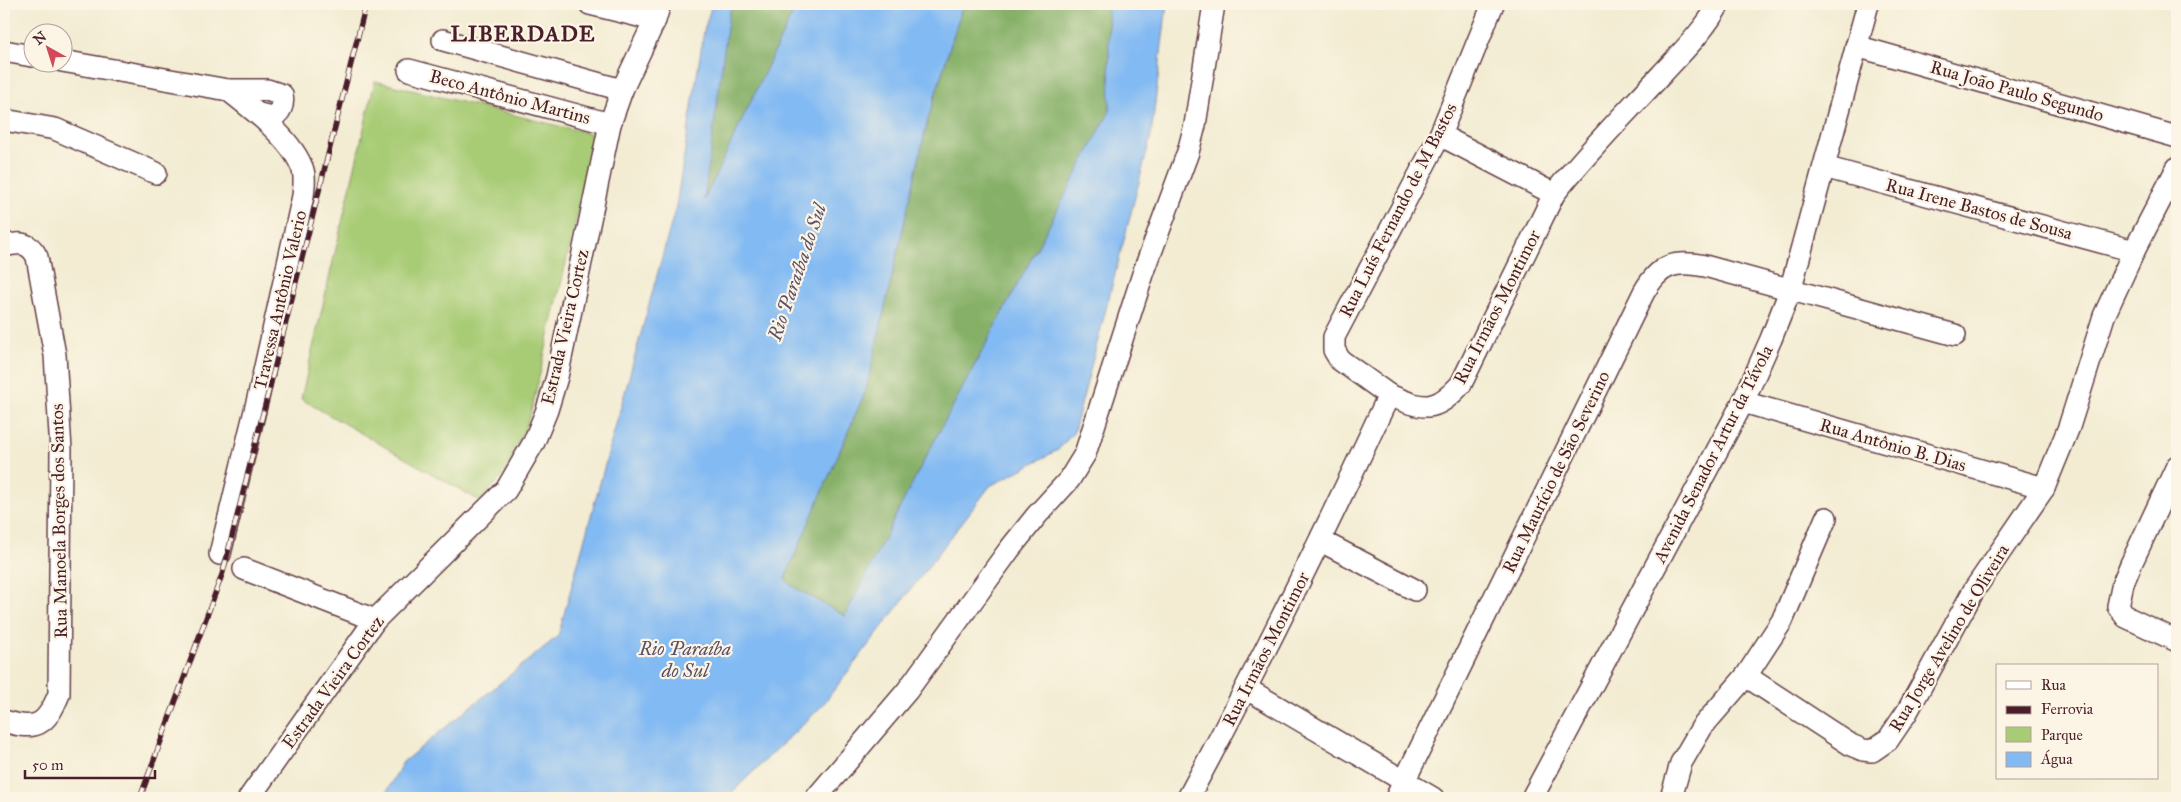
<svg xmlns="http://www.w3.org/2000/svg" width="2181" height="802" font-family="'IM FELL Great Primer',serif">
	<style>
		.green { fill: #a8cc76; stroke: #797650 }
		.forest { fill: #86b067; stroke: #686849 }
		.water { fill: #82baf3; stroke: #666c8f }
		.lines { fill: none; stroke-linecap: round; stroke-linejoin: round }
		.minor-casing { stroke: #633e44; stroke-width: 24 }
		.minor { stroke: #fff; stroke-width: 21 }
		.rail-casing { stroke: #4a1f2b; stroke-width: 5.5 }
		.rail { stroke: #fcf5e5; stroke-width: 4; stroke-dasharray: 11; stroke-linecap: butt }
		.labels { text-anchor: middle; dominant-baseline: central; stroke-width: 4.5; stroke-linejoin: round; paint-order: stroke }
		.street-label { font-size: 18px; fill: #4a1f2b; stroke: #fcf5e5 }
		.water-label { font-size: 19px; font-style: italic; fill: #5b4e67; stroke: #fcf5e5 }
		.district-label { font-size: 22px; font-weight: bold; letter-spacing: 1px; fill: #4a1f2b; stroke: #fcf5e5 }
	</style>
	<rect width="100%" height="100%" fill="#fcf5e5"/>
	<filter id="ink" filterUnits="userSpaceOnUse"><feTurbulence type="fractalNoise" baseFrequency=".02" numOctaves="2"/><feDisplacementMap in="SourceGraphic" scale="10" xChannelSelector="R" yChannelSelector="G"/><feConvolveMatrix kernelMatrix="1 2 1 2 8 2 1 2 1" color-interpolation-filters="sRGB"/></filter>
	<filter id="wash" filterUnits="userSpaceOnUse"><feTurbulence type="fractalNoise" baseFrequency=".0096" numOctaves="4" result="noise"/><feDisplacementMap in="SourceGraphic" scale="20" xChannelSelector="R" yChannelSelector="G"/><feGaussianBlur stdDeviation="1.12" result="paint"/><feColorMatrix in="noise" values="0 0 0 0 0 0 0 0 0 0 0 0 0 0 0 0 0 1.4 0 .05"/><feComposite in="paint" operator="in"/></filter>
	<g filter="url(#wash)">
		<rect width="100%" height="100%" fill="#f3ecd3"/>
		<polygon class="green" points="375,81 596,135 530,416 506,472 480,501 301,399"/>
		<g class="forest">
			<polygon points="733,4 797,4 703,202 729,13"/>
			<polygon points="963,4 1108,4 1110,111 922,464 845,616 790,585 785,578 866,390 928,119"/>
		</g>
		<polygon class="water" points="712,4 733,4 729,13 704,200 797,4 963,4 928,119 866,390 785,578 790,585 845,616 922,464 1110,111 1108,4 1167,4 1151,136 1074,432 1058,450 990,486 821,707 726,798 383,798 403,762 558,636 676,206 704,31"/>
	</g>
	<g filter="url(#ink)">
		<g class="lines">
			<defs>
				<g id="minor">
					<polyline points="590,4 655,20"/>
					<polyline points="443,40 622,90"/>
					<polyline points="1856,46 2177,137"/>
					<polyline points="4,51 32,56"/>
					<polyline points="62,61 228,90"/>
					<polyline points="409,70 610,124"/>
					<polyline points="4,120 55,129 156,173"/>
					<polyline points="1440,135 1554,194"/>
					<polyline points="1824,167 2134,251"/>
					<path d="M4,246C19,242 30,242 37,257L55,355L61,450L59,694C46,726 36,731 4,721"/>
					<polyline points="1389,395 1340,360 1334,350 1334,337 1440,135 1493,4"/>
					<polyline points="1743,402 2044,488"/>
					<polyline points="2177,466 2131,564 2123,583 2118,606 2126,617 2177,641"/>
					<polyline points="1321,541 1415,590"/>
					<path d="M220,554L259,394L303,196C304,186 306,174 301,165C289,137 251,108 228,90H267L282,95C284,104 281,114 271,117L259,114"/>
					<polyline points="244,569 375,620"/>
					<polyline points="1746,676 1851,745 1863,750 1872,751 1888,740 1907,712 1974,590 2044,488 2069,427 2104,316 2134,251 2177,168"/>
					<polyline points="1247,689 1433,798"/>
					<polyline points="249,798 375,620 506,490 534,442 547,410 557,377 610,124 622,90 655,20 660,4"/>
					<polyline points="816,798 907,691 1009,550 1037,515 1069,480 1085,454 1144,271 1188,152 1195,125 1214,4"/>
					<path d="M1188,798C1259,666 1325,532 1389,395C1423,409 1434,414 1461,384L1554,194C1587,152 1625,114 1661,75C1682,52 1704,31 1719,4"/>
					<path d="M1396,798L1644,292C1660,264 1675,260 1705,266L1955,335"/>
					<polyline points="1532,798 1743,402 1771,339 1790,291 1868,4"/>
					<polyline points="1671,798 1681,763 1702,727 1746,676 1782,621 1826,518"/>
				</g>
			</defs>
			<use href="#minor" class="minor-casing"/>
			<use href="#minor" class="minor"/>
			<defs>
				<polyline id="rail" points="140,798 223,572 366,4"/>
			</defs>
			<use href="#rail" class="rail-casing"/>
			<use href="#rail" class="rail"/>
		</g>
	</g>
	<g class="labels">
		<g class="street-label">
			<text transform="translate(2017 91) rotate(16)">Rua João Paulo Segundo</text>
			<text transform="translate(510 97) rotate(15)">Beco Antônio Martins</text>
			<text transform="translate(1979 209) rotate(15)">Rua Irene Bastos de Sousa</text>
			<text transform="translate(1398 210) rotate(-63)">Rua Luís Fernando de M Bastos</text>
			<text transform="translate(280 300) rotate(-77)">Travessa Antônio Valerio</text>
			<text transform="translate(1497 307) rotate(-63)">Rua Irmãos Montimor</text>
			<text transform="translate(565 327) rotate(-77)">Estrada Vieira Cortez</text>
			<text transform="translate(1893 445) rotate(16)">Rua Antônio B. Dias</text>
			<text transform="translate(1713 454) rotate(-63)">Avenida Senador Artur da Távola</text>
			<text transform="translate(1556 472) rotate(-64)">Rua Maurício de São Severino</text>
			<text transform="translate(59 521) rotate(-91)">Rua Manoela Borges dos Santos</text>
			<text transform="translate(1949 638) rotate(-59)">Rua Jorge Avelino de Oliveira</text>
			<text transform="translate(1266 649) rotate(-63)">Rua Irmãos Montimor</text>
			<text transform="translate(333 682) rotate(-54)">Estrada Vieira Cortez</text>
		</g>
		<g class="water-label">
			<text transform="translate(797 272) rotate(-71)">Rio Paraíba do Sul</text>
			<text x="685" y="648">Rio Paraíba<tspan x="685" dy="22">do Sul</tspan></text>
		</g>
		<g class="district-label">
			<text x="523" y="33">LIBERDADE</text>
		</g>
	</g>
	<rect width="2181" height="802" fill="none" stroke="#fcf5e5" stroke-width="20"/>
	<rect x="1996" y="664" width="162" height="115" fill="#fcf5e5" stroke="#b59f9b"/>
	<rect x="2006" y="681" width="25" height="8" fill="#ffffff" stroke="#b59f9b"/>
	<text x="2041" y="690" font-size="15" fill="#4a1f2b">Rua</text>
	<rect x="2006" y="706" width="25" height="8" fill="#4a1f2b" stroke="#b59f9b"/>
	<text x="2041" y="714" font-size="15" fill="#4a1f2b">Ferrovia</text>
	<rect x="2006" y="727" width="25" height="15" fill="#a8cc76" stroke="#b59f9b"/>
	<text x="2041" y="740" font-size="15" fill="#4a1f2b">Parque</text>
	<rect x="2006" y="752" width="25" height="15" fill="#82baf3" stroke="#b59f9b"/>
	<text x="2041" y="764" font-size="15" fill="#4a1f2b">Água</text>
	<g transform="translate(48 48) rotate(321)"><circle r="24" fill="#fcf5e5" stroke="#b59f9b"/>
	<path d="M0-4L9 19L0 12L-9 19Z" fill="#d1495b"/>
	<text y="-8" font-size="14" font-weight="bold" text-anchor="middle" fill="#4a1f2b">N</text>
	</g>
	<path d="M25 770v8h130v-8" fill="none" stroke="#4a1f2b" stroke-width="2.5"/>
	<text x="32" y="770" font-size="15" fill="#4a1f2b" stroke="#fcf5e5" stroke-width="4" paint-order="stroke">50 m</text>
</svg>
